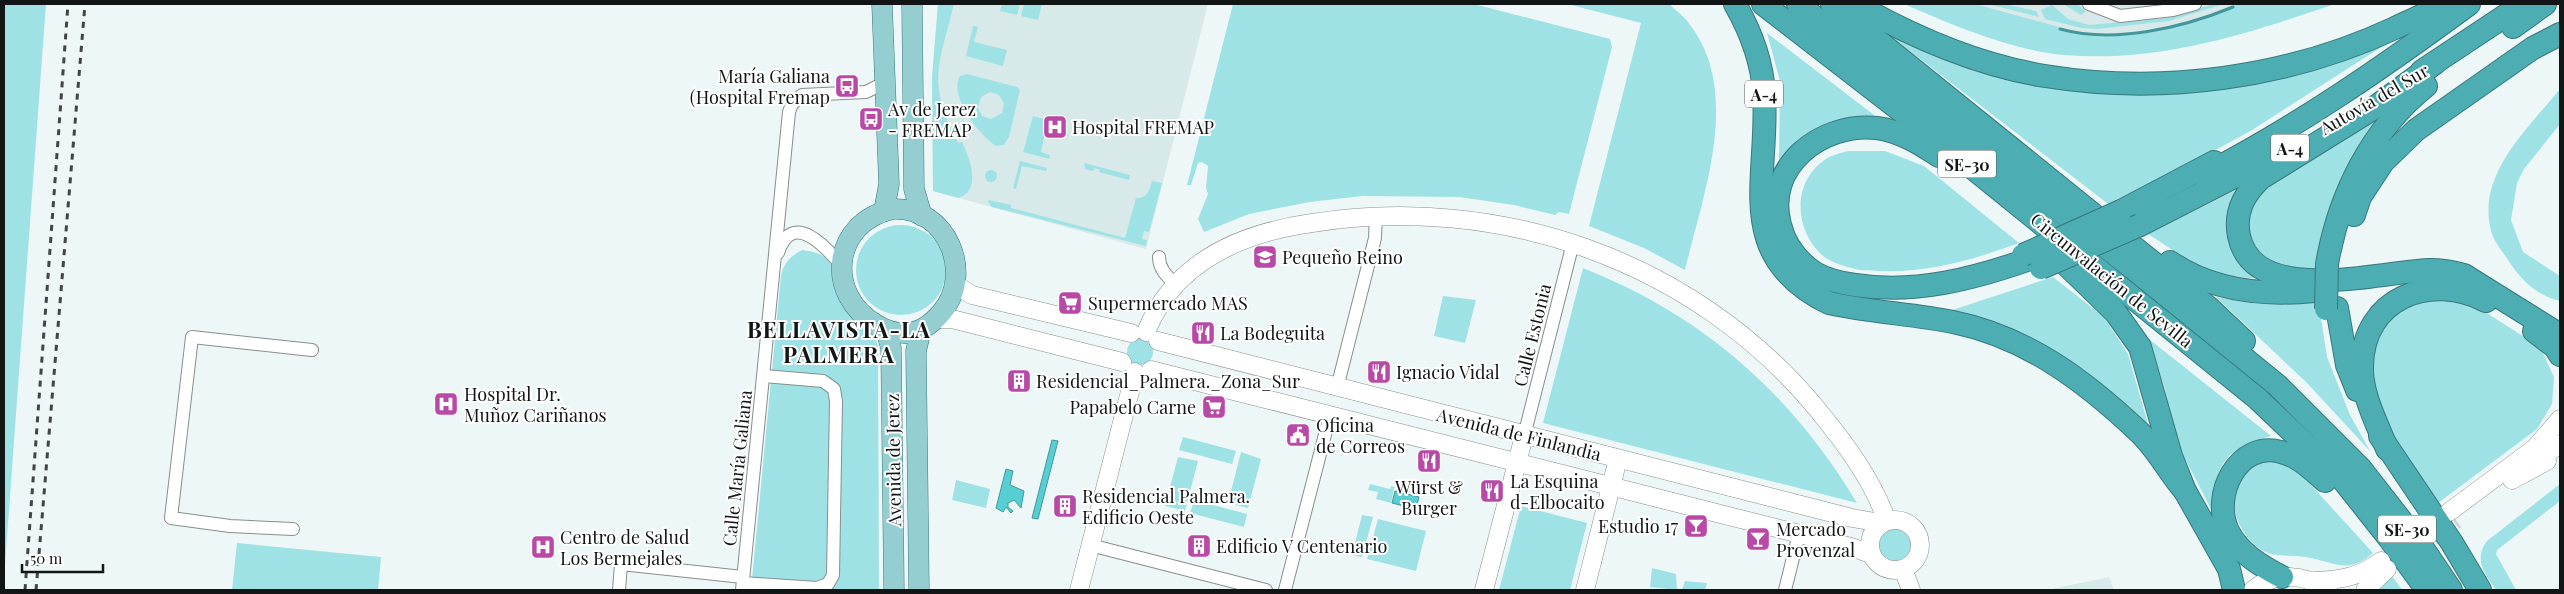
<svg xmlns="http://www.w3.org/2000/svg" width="2564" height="594" font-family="'Playfair Display',serif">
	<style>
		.built { fill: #d8e9e9 }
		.green { fill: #9fe2e5; fill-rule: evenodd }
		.water { fill: #56cfd4; stroke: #42979b }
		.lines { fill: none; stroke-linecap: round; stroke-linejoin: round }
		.stream { stroke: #42979b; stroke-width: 3 }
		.secondary-tunnel { stroke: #cdd5d5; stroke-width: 18; stroke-dasharray: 18 9; stroke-linecap: butt }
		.street-casing { stroke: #878e8e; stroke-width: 14 }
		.secondary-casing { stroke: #878e8e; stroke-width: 19 }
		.primary-casing { stroke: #38787b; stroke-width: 21 }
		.highway-casing { stroke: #38787b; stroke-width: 24 }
		.street { stroke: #fff; stroke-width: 12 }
		.secondary { stroke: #fff; stroke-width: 18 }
		.primary { stroke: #94ced1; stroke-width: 20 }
		.highway { stroke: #4caeb2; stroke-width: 22 }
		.rail { stroke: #414545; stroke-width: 3; stroke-dasharray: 6 6; stroke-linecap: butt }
		.highway-bridge-casing { stroke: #38787b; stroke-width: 24; stroke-linecap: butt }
		.highway-bridge { stroke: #4caeb2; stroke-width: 22 }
		.labels { text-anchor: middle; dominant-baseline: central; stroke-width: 4; stroke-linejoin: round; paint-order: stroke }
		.shield { fill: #fff; stroke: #595b5b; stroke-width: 1 }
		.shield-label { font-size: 16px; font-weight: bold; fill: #121515 }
		.poi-label { font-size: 18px; fill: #121515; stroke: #fff; text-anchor: start }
		.street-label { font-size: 18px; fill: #121515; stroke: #fff }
		.district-label { font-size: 22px; font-weight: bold; letter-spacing: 1px; fill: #121515; stroke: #fff }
	</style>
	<rect width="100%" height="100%" fill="#eef7f7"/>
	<g class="built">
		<polygon points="938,4 1208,4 1146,249 933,191 932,78"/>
		<polygon points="1909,4 2282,4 2172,34 2043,48"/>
		<polygon points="2109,577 2114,590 2047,590"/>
	</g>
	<g class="green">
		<polygon points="4,4 46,4 4,578"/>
		<path d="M938,4H954C938,68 927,81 958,143L962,142C969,156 983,191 958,198L933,191L932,78Z"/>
		<polygon points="1002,4 1020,4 1017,15 1000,11"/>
		<polygon points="1024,4 1042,4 1038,20 1021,16"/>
		<polygon points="1233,4 1474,4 1610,39 1612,47 1569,214 1559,212 1555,215 1514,205 1459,197 1362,196 1310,202 1249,214 1204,232 1198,219 1208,194 1206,188 1208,166 1202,162 1198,163 1191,185 1187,185"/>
		<path d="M1567,4H1669C1678,12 1687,19 1693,29C1741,97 1702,198 1685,270L1644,248L1589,226L1641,23Z"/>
		<path d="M1904,4H1975L2059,27V30C2104,43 2158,34 2202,20C2212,16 2234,4 2239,4C2269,0 2304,4 2335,4C2247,34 2158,63 2064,55C2011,50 1952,25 1904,4Z"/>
		<polygon points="1988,4 2004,4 2036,11 2039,17"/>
		<polygon points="2063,4 2077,4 2084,9 2085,12 2081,15"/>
		<polygon points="2214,4 2224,4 2169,21 2097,29 2082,28 2045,19 2041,10 2052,5 2068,19 2089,25 2166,18"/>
		<polygon points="973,26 978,27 974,42 1007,50 1003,66 966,56"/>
		<path d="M1767,33L1878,118C1829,118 1811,127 1779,162L1780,81Z"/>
		<polygon points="1889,35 1980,69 2083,90 2301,73 2383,46 2252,130 2112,207"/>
		<path d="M967,74L1017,87L1020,90L1009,137L1004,145L996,146C980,136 948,96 960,76ZM990,92L999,95L1004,103L1002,113L991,119L982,116L978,108L981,97Z"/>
		<path d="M2560,89V124L2524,169L2517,183L2511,220L2523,252L2560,276V301C2537,296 2520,279 2508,260C2503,252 2495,243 2492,234C2474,176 2528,129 2560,89Z"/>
		<path d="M2406,94L2319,276C2276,280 2233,283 2194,263C2178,255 2163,243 2148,234L2278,169Z"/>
		<polygon points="1033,116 1048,120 1041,152 1050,155 1049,159 1023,152"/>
		<path d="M1848,151H1885L1924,166L2019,243C1973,260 1927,273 1878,271C1870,270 1862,271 1855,269C1846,267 1830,262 1823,256C1794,230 1791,182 1826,159C1832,155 1841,153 1848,151Z"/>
		<polygon points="1020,161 1047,168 1046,171 1022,166 1016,189 1013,188"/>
		<polygon points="1084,163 1130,175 1129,180 1099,172 1100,170 1095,168 1093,171 1085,169"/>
		<circle cx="991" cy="176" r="6"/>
		<path d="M1152,181L1162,183L1149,232L1144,231L1142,239L1147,240L1146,246L992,207L988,202L989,200L1011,205V208L1125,238L1136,198C1148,198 1149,191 1152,181Z"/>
		<circle cx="901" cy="270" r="45"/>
		<path d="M802,250C811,251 823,253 829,262C840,276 835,298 848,312C859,325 873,328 878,346L879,590H751L781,276C784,262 790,257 802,250Z"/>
		<path d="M1583,268C1702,315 1791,393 1857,503L1543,423Z"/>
		<polygon points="2053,277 2104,317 2128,354 2148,424 2086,371 2036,342 1943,313"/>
		<polygon points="1443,296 1476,300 1465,343 1434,336"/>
		<polygon points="2216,297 2256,304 2318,299 2327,357 2350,415 2370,451 2307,383"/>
		<polygon points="2449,299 2482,310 2540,347 2554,377 2552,404 2537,429 2430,509 2397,453 2366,370 2373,341 2395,313 2420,302"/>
		<circle cx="1140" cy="352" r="13"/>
		<path d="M2149,339L2271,436C2226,448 2216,463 2211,509L2175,439L2165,389Z"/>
		<polygon points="1183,437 1236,451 1232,464 1179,450"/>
		<polygon points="1241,452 1261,459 1248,508 1228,503"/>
		<polygon points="1178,457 1198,461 1185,511 1165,506"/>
		<path d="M2262,461H2281L2302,475L2373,553C2348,575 2335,562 2306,557C2295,555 2279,557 2268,553C2239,541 2221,496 2246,471C2250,467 2257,464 2262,461Z"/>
		<polygon points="956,480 990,489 986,508 952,500"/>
		<polygon points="1370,484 1390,489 1391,486 1423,495 1394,488 1391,503 1376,499 1378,492 1368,490"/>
		<path d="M2560,484V501L2497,550L2496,554L2516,590H2496C2485,574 2473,559 2487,541Z"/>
		<polygon points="1194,500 1247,514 1244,527 1190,513"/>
		<polygon points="1521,506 1587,523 1570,590 1499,590"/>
		<polygon points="1362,515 1373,517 1362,557 1352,555"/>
		<polygon points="1378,519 1426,531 1416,571 1367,559"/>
		<circle cx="1895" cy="545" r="17"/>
		<polygon points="237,543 381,557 378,590 232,590"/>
		<polygon points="1652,568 1676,574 1677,590 1650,587"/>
		<polygon points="2392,576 2402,590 2379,590"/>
		<polygon points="1685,581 1707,583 1705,590 1682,590"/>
	</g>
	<g class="water">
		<polygon points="1052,440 1058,441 1038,519 1032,518"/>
		<polygon points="1006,469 1013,471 1010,485 1024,491 1021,508 1014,500 1008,503 1008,507 1013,511 1011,513 1006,507 1003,512 996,508"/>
		<polygon points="1395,491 1419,497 1416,509 1392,503"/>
	</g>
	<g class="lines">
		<path class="stream" d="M2060,29C2114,44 2182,28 2233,7"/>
		<polyline class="secondary-tunnel" points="2410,553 2456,520"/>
		<defs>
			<g id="street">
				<polyline points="2089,4 2120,16 2173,10 2195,4"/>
				<path d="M778,253C792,209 826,247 842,266"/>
				<path d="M1159,257C1159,269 1167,276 1175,284"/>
				<polyline points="1337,388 1375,238 1376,215"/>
				<polyline points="1524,436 1573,243"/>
				<polyline points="293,529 230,526 171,518 192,337 312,350"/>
				<polyline points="1090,545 1266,590"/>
				<polyline points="743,583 817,588 828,584 833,575 836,401 834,389 823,381 764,376"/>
				<polyline points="619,590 621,564 743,577"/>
				<polyline points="742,590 789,112 792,104 802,95 866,92 880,85 884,79"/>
				<polyline points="1285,590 1330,415"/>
				<polyline points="1785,590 1799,534"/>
			</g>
			<g id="secondary">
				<polyline points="956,285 972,295 1131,333"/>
				<polyline points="936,319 952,319 1122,362"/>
				<path d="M1146,332C1174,262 1241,233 1312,223C1500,193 1695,261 1817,409C1845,443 1872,479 1887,521"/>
				<polyline points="1158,341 1852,518 1881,523"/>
				<polyline points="1151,370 1851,547 1871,554"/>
				<polyline points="2535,462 2560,444"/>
				<polyline points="2512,480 2547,461"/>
				<polyline points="2449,512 2535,448 2560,419"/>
				<circle cx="1895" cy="545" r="25"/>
				<polyline points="1903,569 1911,590"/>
				<path d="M2314,581C2340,580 2360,577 2381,561"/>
				<polyline points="1079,590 1135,372"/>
				<polyline points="1484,590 1524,436"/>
				<polyline points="1585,590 1618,459"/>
				<path d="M2253,590C2276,571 2304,574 2328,590"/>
				<polyline points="2365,590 2387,569"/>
			</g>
			<g id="primary">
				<polyline points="882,4 889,184 884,211"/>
				<polyline points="912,4 914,189 922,216"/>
				<path d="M893,209C947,206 975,274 941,313C932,323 924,330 910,333C898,334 887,331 877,325C824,295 832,222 893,209Z"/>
				<polyline points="886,330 891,348 894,590"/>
				<polyline points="919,590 916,351 921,330"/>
			</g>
			<g id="highway">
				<path d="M1735,4C1751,32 1762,60 1764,93C1770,178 1731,255 1829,303C1870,312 1912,314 1953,322C2027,337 2085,381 2138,431C2157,448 2168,472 2185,491"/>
				<polyline points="1763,4 1922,127 2258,399 2343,480 2389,538 2427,590"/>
				<polyline points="1798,4 2139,273 2277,385 2361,469 2424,550 2451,590"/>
				<polyline points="1832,4 2208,307 2244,341"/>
				<path d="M1855,4C1913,37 1977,65 2045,76C2162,95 2288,78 2395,28C2411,20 2428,14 2443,4"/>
				<polyline points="2513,27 2545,4"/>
				<path d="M2435,63L2374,108L2261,178C2244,194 2234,212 2239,236C2254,308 2382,271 2430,270C2442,270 2453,272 2464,275L2560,335"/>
				<polyline points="2422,71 2523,4"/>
				<path d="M1939,156C1921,144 1900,131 1877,128C1822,122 1764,166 1780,225C1785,245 1798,262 1815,273C1827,280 1841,283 1855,285C1916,294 1973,279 2030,259"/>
				<path d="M2204,175C2297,127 2385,66 2469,4"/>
				<polyline points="2121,211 2214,162"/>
				<polyline points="2354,215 2360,197 2383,162 2416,130 2533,48 2560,34"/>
				<polyline points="2140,225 2273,157"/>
				<polyline points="2048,247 2116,313 2140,347 2171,456 2185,491 2229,569 2234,590"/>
				<path d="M2170,262C2212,291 2264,296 2314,291"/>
				<path d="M2327,264C2339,195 2371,130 2426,86"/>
				<polyline points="2337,308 2347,365 2357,390"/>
				<polyline points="2534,331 2555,347 2560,355"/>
				<polyline points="2380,436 2452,543 2480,590"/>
				<path d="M2387,449C2377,423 2361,394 2362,366C2363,298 2430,272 2486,301"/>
				<path d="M2282,577C2261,566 2239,553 2228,531C2211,495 2238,440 2281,452C2299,456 2312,470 2325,481"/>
			</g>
		</defs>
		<use href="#street" class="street-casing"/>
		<use href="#secondary" class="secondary-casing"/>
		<use href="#primary" class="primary-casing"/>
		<use href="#highway" class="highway-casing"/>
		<use href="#street" class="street"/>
		<use href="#secondary" class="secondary"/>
		<use href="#primary" class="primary"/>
		<use href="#highway" class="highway"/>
		<g class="rail">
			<polyline points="25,590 68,4"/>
			<polyline points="36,590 85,4"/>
		</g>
		<defs>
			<g id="highway-bridge">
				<polyline points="2023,255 2121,211"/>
				<polyline points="2041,268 2140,225"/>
				<polyline points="2326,309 2327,264"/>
			</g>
		</defs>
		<use href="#highway-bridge" class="highway-bridge-casing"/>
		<use href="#highway-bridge" class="highway-bridge"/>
	</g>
	<defs>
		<symbol id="bus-square" viewBox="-11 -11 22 22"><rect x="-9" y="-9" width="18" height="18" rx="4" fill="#b949a6" stroke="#fff"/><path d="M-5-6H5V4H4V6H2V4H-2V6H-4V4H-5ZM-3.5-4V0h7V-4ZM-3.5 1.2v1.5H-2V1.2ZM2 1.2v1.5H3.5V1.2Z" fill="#fff"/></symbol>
		<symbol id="hospital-square" viewBox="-11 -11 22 22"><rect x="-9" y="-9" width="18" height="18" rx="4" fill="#b949a6" stroke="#fff"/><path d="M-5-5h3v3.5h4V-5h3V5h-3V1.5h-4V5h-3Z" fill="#fff"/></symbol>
		<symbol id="school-square" viewBox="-11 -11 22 22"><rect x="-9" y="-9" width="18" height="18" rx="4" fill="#b949a6" stroke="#fff"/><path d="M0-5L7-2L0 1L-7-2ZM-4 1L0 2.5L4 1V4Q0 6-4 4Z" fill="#fff"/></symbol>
		<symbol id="supermarket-square" viewBox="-11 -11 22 22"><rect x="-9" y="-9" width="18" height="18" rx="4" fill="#b949a6" stroke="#fff"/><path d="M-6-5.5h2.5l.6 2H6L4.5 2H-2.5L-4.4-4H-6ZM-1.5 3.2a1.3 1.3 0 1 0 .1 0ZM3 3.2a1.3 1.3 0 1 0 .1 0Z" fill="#fff"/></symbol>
		<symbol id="restaurant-square" viewBox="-11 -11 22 22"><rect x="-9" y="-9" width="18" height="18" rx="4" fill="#b949a6" stroke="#fff"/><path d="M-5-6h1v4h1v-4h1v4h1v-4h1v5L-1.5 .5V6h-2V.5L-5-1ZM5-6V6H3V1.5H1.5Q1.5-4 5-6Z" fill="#fff"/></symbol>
		<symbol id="building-square" viewBox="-11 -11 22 22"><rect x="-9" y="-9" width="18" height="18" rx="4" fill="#b949a6" stroke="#fff"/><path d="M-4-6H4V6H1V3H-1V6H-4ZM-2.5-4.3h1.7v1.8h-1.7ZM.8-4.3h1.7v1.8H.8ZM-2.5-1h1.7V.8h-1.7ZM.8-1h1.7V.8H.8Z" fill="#fff"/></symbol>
		<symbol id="civic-square" viewBox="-11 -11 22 22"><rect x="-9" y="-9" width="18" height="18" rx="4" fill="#b949a6" stroke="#fff"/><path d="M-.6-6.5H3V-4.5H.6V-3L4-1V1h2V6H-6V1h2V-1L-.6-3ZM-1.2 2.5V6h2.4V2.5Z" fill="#fff"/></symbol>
		<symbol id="bar-square" viewBox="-11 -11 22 22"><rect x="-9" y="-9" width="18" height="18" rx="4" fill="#b949a6" stroke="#fff"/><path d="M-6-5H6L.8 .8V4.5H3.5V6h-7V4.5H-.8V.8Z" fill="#fff"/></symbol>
	</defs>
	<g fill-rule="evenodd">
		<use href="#bus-square" x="833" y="72" width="28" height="28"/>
		<use href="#bus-square" x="857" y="105" width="28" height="28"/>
		<use href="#hospital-square" x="1041" y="113" width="28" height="28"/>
		<use href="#school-square" x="1251" y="243" width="28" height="28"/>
		<use href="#supermarket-square" x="1056" y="289" width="28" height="28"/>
		<use href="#restaurant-square" x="1189" y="319" width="28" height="28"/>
		<use href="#restaurant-square" x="1365" y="358" width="28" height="28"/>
		<use href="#building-square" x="1005" y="367" width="28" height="28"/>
		<use href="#hospital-square" x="432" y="390" width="28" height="28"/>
		<use href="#supermarket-square" x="1200" y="393" width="28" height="28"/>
		<use href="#civic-square" x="1284" y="421" width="28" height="28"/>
		<use href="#restaurant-square" x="1415" y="447" width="28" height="28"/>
		<use href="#restaurant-square" x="1478" y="477" width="28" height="28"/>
		<use href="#building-square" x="1051" y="492" width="28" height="28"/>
		<use href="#bar-square" x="1682" y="512" width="28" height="28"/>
		<use href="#bar-square" x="1744" y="525" width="28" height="28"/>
		<use href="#building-square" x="1185" y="532" width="28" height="28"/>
		<use href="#hospital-square" x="529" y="533" width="28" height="28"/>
	</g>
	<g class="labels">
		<g class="shield">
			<rect x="1745" y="80.5" width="38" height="27" rx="4"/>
			<rect x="2271" y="134.5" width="38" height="27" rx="4"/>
			<rect x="1938" y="150.5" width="58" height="27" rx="4"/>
			<rect x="2378" y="515.5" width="58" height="27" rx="4"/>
		</g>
		<g class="shield-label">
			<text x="1764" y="94">A-4</text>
			<text x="2290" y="148">A-4</text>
			<text x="1967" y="164">SE-30</text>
			<text x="2407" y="529">SE-30</text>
		</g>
		<g class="poi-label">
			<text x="830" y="76" text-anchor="end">María Galiana<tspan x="830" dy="21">(Hospital Fremap</tspan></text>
			<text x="888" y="109">Av de Jerez<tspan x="888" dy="21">- FREMAP</tspan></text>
			<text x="1072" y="127">Hospital FREMAP</text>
			<text x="1282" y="257">Pequeño Reino</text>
			<text x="1088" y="303">Supermercado MAS</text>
			<text x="1220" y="333">La Bodeguita</text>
			<text x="1396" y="372">Ignacio Vidal</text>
			<text x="1036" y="381">Residencial_Palmera._Zona_Sur</text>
			<text x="464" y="394">Hospital Dr.<tspan x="464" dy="21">Muñoz Cariñanos</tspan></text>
			<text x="1196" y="407" text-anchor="end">Papabelo Carne</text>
			<text x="1316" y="425">Oficina<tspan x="1316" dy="21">de Correos</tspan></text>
			<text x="1510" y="481">La Esquina<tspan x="1510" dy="21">d-Elbocaito</tspan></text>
			<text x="1429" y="487" text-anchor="middle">Würst &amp;<tspan x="1429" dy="21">Burger</tspan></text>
			<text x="1082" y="496">Residencial Palmera.<tspan x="1082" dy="21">Edificio Oeste</tspan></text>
			<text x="1678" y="526" text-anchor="end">Estudio 17</text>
			<text x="1776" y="529">Mercado<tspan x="1776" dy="21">Provenzal</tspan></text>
			<text x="560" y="537">Centro de Salud<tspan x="560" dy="21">Los Bermejales</tspan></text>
			<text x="1216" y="546">Edificio V Centenario</text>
		</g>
		<g class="street-label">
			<text transform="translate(2374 99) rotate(-30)">Autovía del Sur</text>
			<text transform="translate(2112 280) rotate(39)">Circunvalación de Sevilla</text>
			<text transform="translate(1532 335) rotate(-76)">Calle Estonia</text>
			<text transform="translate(1519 434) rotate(14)">Avenida de Finlandia</text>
			<text transform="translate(893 460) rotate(-91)">Avenida de Jerez</text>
			<text transform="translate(737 468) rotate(-84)">Calle María Galiana</text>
		</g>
		<g class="district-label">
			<text x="839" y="329">BELLAVISTA-LA<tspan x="839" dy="25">PALMERA</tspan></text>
		</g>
	</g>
	<rect width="2564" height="594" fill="none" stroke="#121515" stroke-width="10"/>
	<path d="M22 564v8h81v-8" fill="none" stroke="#121515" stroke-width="2.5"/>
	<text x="30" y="564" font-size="15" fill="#121515" stroke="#ffffff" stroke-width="4" paint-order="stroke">50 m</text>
</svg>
